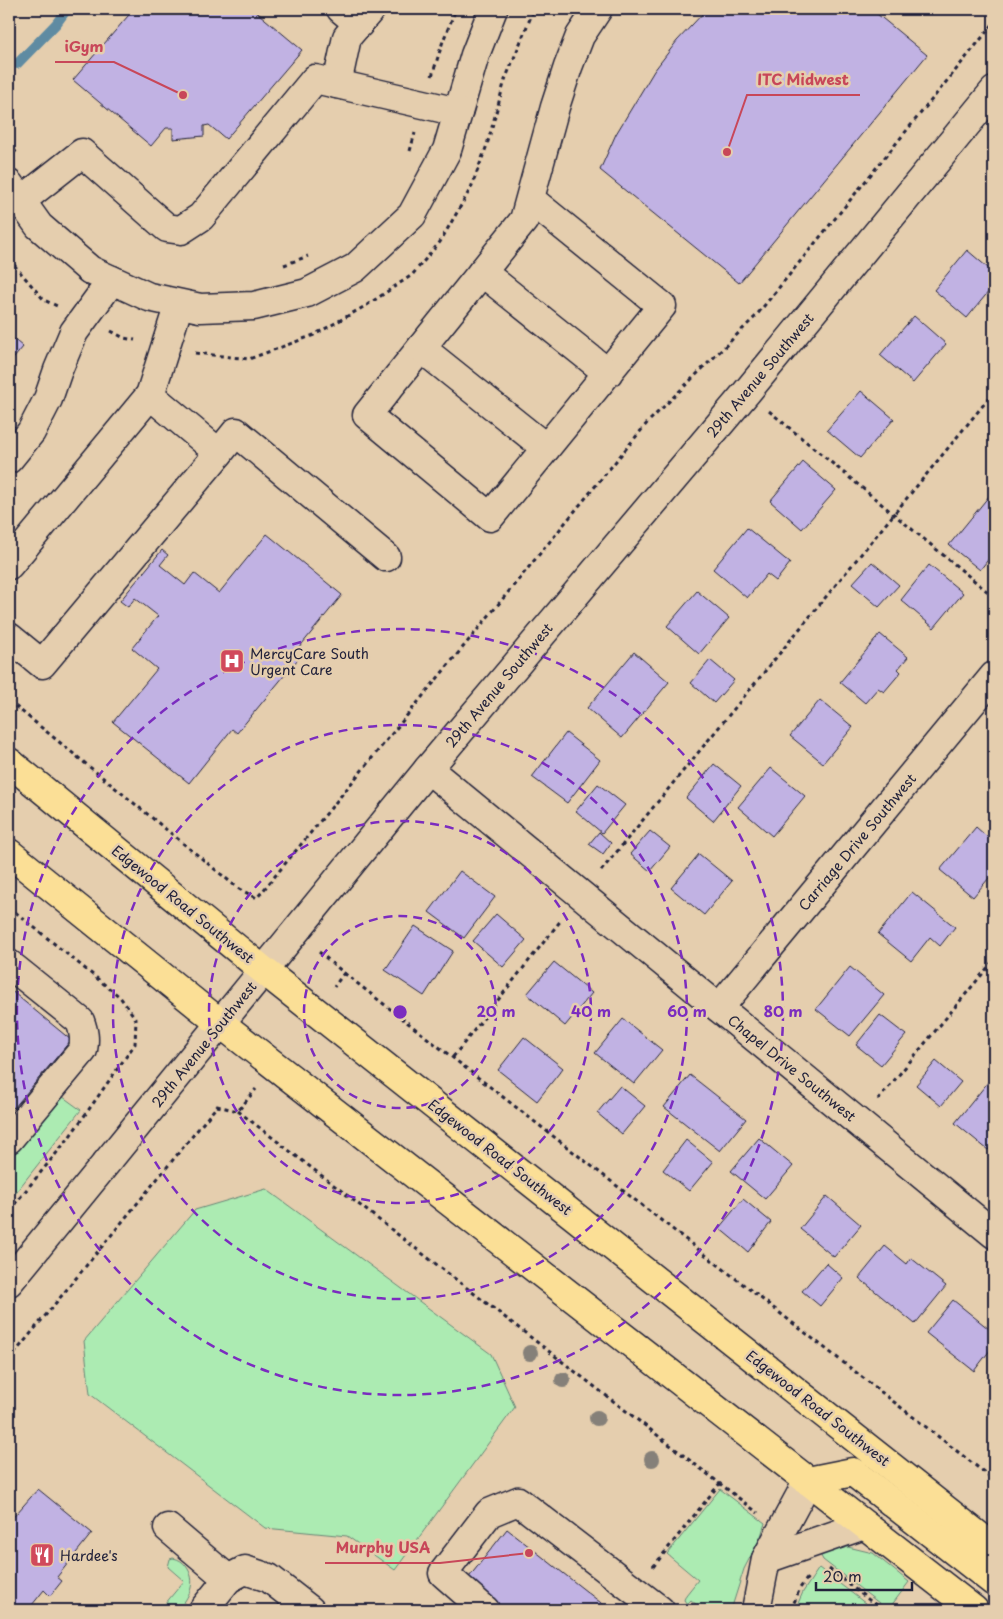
<svg xmlns="http://www.w3.org/2000/svg" width="1003" height="1619" font-family="'Playpen Sans',sans-serif">
	<style>
		.green { fill: #acebb2; stroke: #678676 }
		.lines { fill: none; stroke-linecap: round; stroke-linejoin: round }
		.stream { stroke: #5e8ba2; stroke-width: 10 }
		.building { fill: #c1b2e3; stroke: #22223b }
		.minor-casing { stroke: #22223b; stroke-width: 31 }
		.major-casing { stroke: #22223b; stroke-width: 31 }
		.path { stroke: #22223b; stroke-width: 3; stroke-dasharray: 4 4; stroke-linecap: butt }
		.minor { stroke: #e5ceae; stroke-width: 28 }
		.major { stroke: #fbdf96; stroke-width: 28 }
		.tree { fill: #858079 }
		.ring { fill: none; stroke: #7b2cbf; stroke-width: 2.5; stroke-dasharray: 9 6 }
		.labels { text-anchor: middle; dominant-baseline: central; stroke-width: 5; stroke-linejoin: round; paint-order: stroke }
		.street-label { font-size: 14px; fill: #22223b; stroke: #e5ceae }
		.poi-label { font-size: 14px; fill: #22223b; stroke: #e5ceae; text-anchor: start }
		.centre { fill: #7b2cbf; stroke: #e5ceae; stroke-width: 2.5 }
		.ring-label { font-size: 15px; text-anchor: middle; font-weight: bold; fill: #7b2cbf; stroke: #e5ceae; stroke-width: 5; stroke-linejoin: round; paint-order: stroke }
		.leader { fill: none; stroke: #c84759; stroke-width: 2 }
		.callout-dot { fill: #c84759; stroke: #e5ceae; stroke-width: 2 }
		.callout-label { font-size: 15px; text-anchor: middle; font-weight: bold; fill: #c84759; stroke: #e5ceae; stroke-width: 5; stroke-linejoin: round; paint-order: stroke }
	</style>
	<rect width="100%" height="100%" fill="#e5ceae"/>
	<filter id="ink" filterUnits="userSpaceOnUse"><feTurbulence type="fractalNoise" baseFrequency=".02" numOctaves="2"/><feDisplacementMap in="SourceGraphic" scale="10" xChannelSelector="R" yChannelSelector="G"/><feConvolveMatrix kernelMatrix="1 2 1 2 8 2 1 2 1" color-interpolation-filters="sRGB"/></filter>
	<g filter="url(#ink)">
		<g class="green">
			<polygon points="59,1094 81,1110 9,1201 9,1154"/>
			<polygon points="266,1189 491,1354 515,1407 395,1570 347,1536 265,1528 90,1394 84,1341 195,1210"/>
			<polygon points="720,1489 765,1523 761,1536 744,1569 731,1610 696,1610 698,1606 691,1600 687,1604 684,1600 686,1595 698,1580 667,1554"/>
			<polygon points="848,1547 873,1553 909,1582 888,1610 823,1560 819,1552 830,1548"/>
			<path d="M173,1558C179,1559 183,1562 186,1566C198,1582 189,1597 178,1610H160L184,1581L168,1567L170,1559Z"/>
			<polygon points="819,1568 874,1610 859,1608 857,1610 795,1610 803,1592"/>
		</g>
		<g class="lines">
			<polyline class="stream" points="17,64 56,24 67,9"/>
		</g>
		<g class="building">
			<polygon points="134,9 253,9 302,50 226,139 209,125 204,126 204,136 173,139 173,128 166,128 151,146 73,80"/>
			<polygon points="707,9 871,9 927,55 739,283 600,170 616,134 654,71 677,41"/>
			<polygon points="967,250 994,273 994,285 967,318 934,290"/>
			<polygon points="914,316 946,344 913,383 880,355"/>
			<polygon points="9,335 23,347 9,364"/>
			<polygon points="861,391 894,419 860,458 827,430"/>
			<polygon points="9,422 21,432 9,447"/>
			<polygon points="803,462 836,490 802,529 770,501"/>
			<polygon points="994,490 994,552 980,570 949,545"/>
			<polygon points="747,528 790,563 776,581 767,574 747,598 713,569"/>
			<polygon points="267,534 342,595 293,655 298,659 237,733 232,729 189,783 113,722 157,669 132,648 158,616 135,598 128,607 120,601 162,550 168,555 160,565 185,585 194,573 219,593"/>
			<polygon points="872,562 899,585 879,607 852,584"/>
			<polygon points="929,565 963,593 934,628 901,600"/>
			<polygon points="697,591 729,618 699,654 667,626"/>
			<polygon points="880,634 908,657 898,669 901,672 884,692 878,688 865,703 840,682"/>
			<polygon points="634,652 669,682 622,738 587,708"/>
			<polygon points="710,660 734,680 714,703 691,683"/>
			<polygon points="820,700 853,727 823,763 790,736"/>
			<polygon points="566,733 600,760 567,803 532,777"/>
			<polygon points="714,764 741,786 713,821 686,798"/>
			<polygon points="771,768 805,796 772,836 738,807"/>
			<polygon points="598,784 625,805 602,833 576,811"/>
			<polygon points="976,827 994,843 994,872 973,897 940,870"/>
			<polygon points="650,831 670,847 650,871 630,854"/>
			<polygon points="599,832 611,843 603,854 589,844"/>
			<polygon points="699,854 732,881 704,915 671,888"/>
			<polygon points="460,871 495,897 464,938 429,912"/>
			<polygon points="912,892 955,927 940,946 930,937 911,961 878,934"/>
			<polygon points="496,914 526,940 503,967 473,941"/>
			<polygon points="415,926 453,951 424,996 385,970"/>
			<polygon points="554,962 592,993 565,1026 527,994"/>
			<polygon points="850,967 884,995 850,1036 816,1009"/>
			<polygon points="9,989 71,1040 14,1108 9,1104"/>
			<polygon points="880,1015 906,1035 881,1065 856,1045"/>
			<polygon points="623,1019 662,1050 634,1084 595,1053"/>
			<polygon points="524,1037 563,1068 537,1101 498,1070"/>
			<polygon points="936,1061 961,1082 941,1106 916,1085"/>
			<polygon points="690,1075 746,1119 720,1151 664,1107"/>
			<polygon points="989,1081 994,1085 994,1142 988,1150 955,1123"/>
			<polygon points="620,1086 645,1106 622,1134 597,1113"/>
			<polygon points="759,1138 793,1166 765,1199 731,1171"/>
			<polygon points="686,1140 713,1162 689,1191 663,1170"/>
			<polygon points="827,1196 861,1225 834,1257 800,1229"/>
			<polygon points="743,1199 771,1222 748,1252 719,1228"/>
			<polygon points="885,1246 907,1264 911,1258 946,1286 915,1324 859,1278"/>
			<polygon points="826,1263 843,1278 820,1306 802,1291"/>
			<polygon points="953,1300 994,1333 994,1345 974,1371 926,1333"/>
			<polygon points="994,1449 994,1463 988,1457"/>
			<polygon points="38,1489 92,1533 57,1577 62,1581 50,1596 44,1590 28,1610 9,1610 9,1522"/>
			<polygon points="507,1529 610,1610 503,1610 466,1581"/>
		</g>
		<g class="lines">
			<defs>
				<g id="minor">
					<polyline points="341,9 359,24"/>
					<polyline points="337,84 347,37 371,9"/>
					<polyline points="9,184 39,226 90,270 149,297 200,308 254,306 307,293 355,268 412,215 447,150 475,55 493,9"/>
					<polyline points="530,199 662,306 490,517 367,415 524,220 555,107 568,67 580,36 598,9"/>
					<polyline points="21,201 82,153 167,228 181,230 201,217 315,79 458,112"/>
					<polyline points="482,272 608,373"/>
					<polyline points="421,348 546,448"/>
					<polyline points="219,453 236,432 386,557"/>
					<polyline points="9,459 31,432 48,399 58,370 74,332 112,280"/>
					<polyline points="9,565 150,395 179,304"/>
					<polyline points="9,637 42,664 219,453 150,395"/>
					<polyline points="428,769 994,1234"/>
					<path d="M9,964L80,1021C84,1032 85,1039 83,1050L9,1139"/>
					<polyline points="719,1008 994,676"/>
					<polyline points="9,1282 428,769 746,393 994,91"/>
					<polyline points="168,1528 228,1579"/>
					<polyline points="766,1559 864,1525"/>
					<polyline points="203,1610 228,1579 245,1570 269,1578 310,1610"/>
					<polyline points="485,1610 443,1573 489,1513 518,1501 660,1610"/>
					<polyline points="756,1610 766,1559 808,1481"/>
				</g>
				<g id="major">
					<polyline points="9,762 263,970 994,1548"/>
					<polyline points="9,853 220,1023 974,1610"/>
					<polyline points="808,1481 853,1472 994,1582"/>
				</g>
			</defs>
			<use href="#minor" class="minor-casing"/>
			<use href="#major" class="major-casing"/>
			<g class="path">
				<polyline points="432,76 443,41 456,9"/>
				<polyline points="9,143 18,155"/>
				<polyline points="410,151 415,133"/>
				<polyline points="9,259 44,300 57,306"/>
				<polyline points="284,265 308,256"/>
				<polyline points="111,331 124,338 135,340"/>
				<polyline points="195,353 249,359 314,335 367,305 412,275 440,242 471,188 487,145 505,80 534,9"/>
				<polyline points="769,411 994,597"/>
				<polyline points="9,701 239,889 257,898 648,422 755,317 994,23"/>
				<polyline points="601,871 994,392"/>
				<polyline points="9,907 120,997 136,1019 135,1044 68,1139 9,1211"/>
				<polyline points="319,952 344,973 334,987"/>
				<polyline points="344,973 994,1480"/>
				<polyline points="453,1057 562,919"/>
				<polyline points="878,1100 994,960"/>
				<polyline points="238,1111 758,1513"/>
				<polyline points="9,1360 217,1106 238,1111 256,1089"/>
				<polyline points="653,1567 720,1483"/>
				<polyline points="829,1569 882,1610"/>
				<polyline points="791,1610 800,1588 809,1576"/>
			</g>
			<use href="#minor" class="minor"/>
			<use href="#major" class="major"/>
		</g>
		<g class="tree">
			<circle cx="530" cy="1353" r="8"/>
			<circle cx="563" cy="1380" r="8"/>
			<circle cx="597" cy="1418" r="8"/>
			<circle cx="652" cy="1459" r="8"/>
		</g>
	</g>
	<g class="ring">
		<circle cx="400" cy="1012" r="96"/>
		<circle cx="400" cy="1012" r="191"/>
		<circle cx="400" cy="1012" r="287"/>
		<circle cx="400" cy="1012" r="383"/>
	</g>
	<defs>
		<symbol id="hospital-square" viewBox="-11 -11 22 22"><rect x="-9" y="-9" width="18" height="18" rx="4" fill="#d1495b" stroke="#e5ceae"/><path d="M-5-5h3v3.5h4V-5h3V5h-3V1.5h-4V5h-3Z" fill="#fff"/></symbol>
		<symbol id="restaurant-square" viewBox="-11 -11 22 22"><rect x="-9" y="-9" width="18" height="18" rx="4" fill="#d1495b" stroke="#e5ceae"/><path d="M-5-6h1v4h1v-4h1v4h1v-4h1v5L-1.5 .5V6h-2V.5L-5-1ZM5-6V6H3V1.5H1.5Q1.5-4 5-6Z" fill="#fff"/></symbol>
	</defs>
	<g fill-rule="evenodd">
		<use href="#hospital-square" x="218" y="647" width="28" height="28"/>
		<use href="#restaurant-square" x="28" y="1541" width="28" height="28"/>
	</g>
	<g class="labels">
		<g class="street-label">
			<text transform="translate(760 375) rotate(-50)">29th Avenue Southwest</text>
			<text transform="translate(499 685) rotate(-50)">29th Avenue Southwest</text>
			<text transform="translate(857 842) rotate(-50)">Carriage Drive Southwest</text>
			<text transform="translate(183 904) rotate(39)">Edgewood Road Southwest</text>
			<text transform="translate(204 1044) rotate(-51)">29th Avenue Southwest</text>
			<text transform="translate(792 1068) rotate(39)">Chapel Drive Southwest</text>
			<text transform="translate(500 1157) rotate(38)">Edgewood Road Southwest</text>
			<text transform="translate(818 1408) rotate(38)">Edgewood Road Southwest</text>
		</g>
		<g class="poi-label">
			<text x="250" y="653">MercyCare South<tspan x="250" dy="16">Urgent Care</tspan></text>
			<text x="60" y="1555">Hardee's</text>
		</g>
	</g>
	<circle cx="400" cy="1012" r="8" class="centre"/>
	<g class="ring-label">
		<text x="496" y="1017">20 m</text>
		<text x="591" y="1017">40 m</text>
		<text x="687" y="1017">60 m</text>
		<text x="783" y="1017">80 m</text>
	</g>
	<path class="leader" d="M183 95L114 62H55M727 152L747 95H860M529 1553L440 1563H325"/>
	<g class="callout-dot">
		<circle cx="183" cy="95" r="5"/>
		<circle cx="727" cy="152" r="5"/>
		<circle cx="529" cy="1553" r="5"/>
	</g>
	<g class="callout-label">
		<text x="84" y="52">iGym</text>
		<text x="803" y="85">ITC Midwest</text>
		<text x="383" y="1553">Murphy USA</text>
	</g>
	<rect width="1003" height="1619" fill="none" stroke="#e5ceae" stroke-width="30"/>
	<rect x="15" y="15" width="973" height="1589" fill="none" stroke="#22223b" stroke-width="2" filter="url(#ink)"/>
	<path d="M816 1582v8h96v-8" fill="none" stroke="#22223b" stroke-width="2.5"/>
	<text x="823" y="1582" font-size="15" fill="#22223b" stroke="#e5ceae" stroke-width="4" paint-order="stroke">20 m</text>
</svg>
